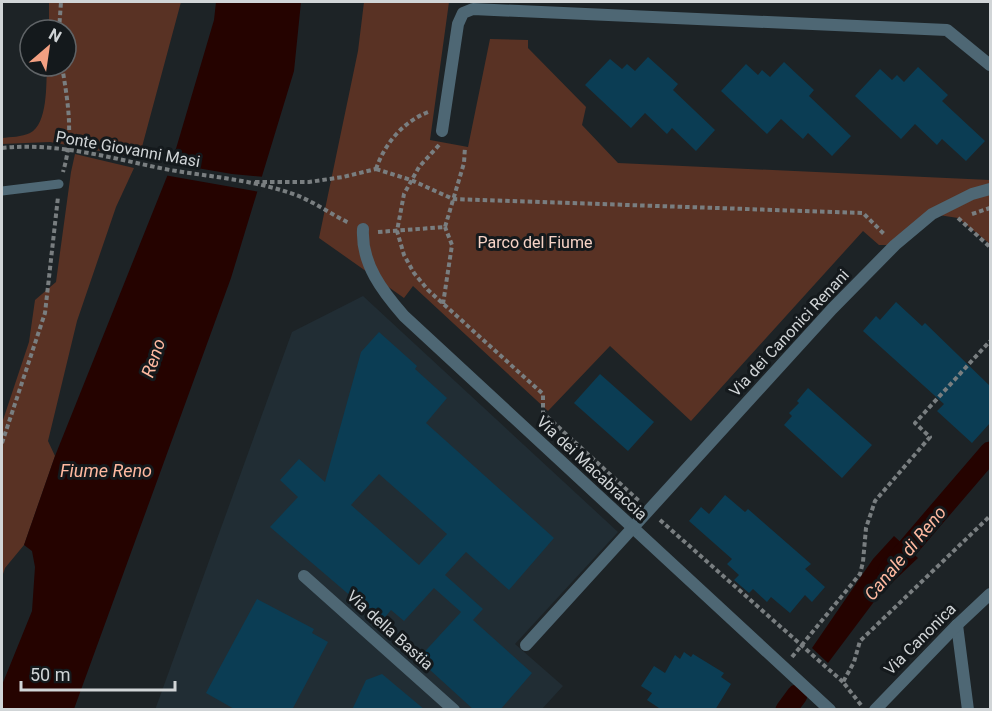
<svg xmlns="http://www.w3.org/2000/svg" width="992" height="711" font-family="Roboto,sans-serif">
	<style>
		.built { fill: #212d34 }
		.green { fill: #593224 }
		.water { fill: #250300 }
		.pier { fill: #1d2326 }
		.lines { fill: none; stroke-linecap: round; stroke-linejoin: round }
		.canal { stroke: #250300; stroke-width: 21 }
		.building { fill: #0b3d54; fill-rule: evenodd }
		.path { stroke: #797e80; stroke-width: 4; stroke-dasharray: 4.5 3; stroke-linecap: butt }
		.lane { stroke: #4e6774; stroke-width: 9 }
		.street { stroke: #4e6774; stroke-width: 12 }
		.labels { text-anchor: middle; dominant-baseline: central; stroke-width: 6; stroke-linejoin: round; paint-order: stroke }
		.street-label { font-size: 16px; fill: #d1d5d7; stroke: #14191c }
		.park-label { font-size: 16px; fill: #f7d3c6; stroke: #14191c }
		.water-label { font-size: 18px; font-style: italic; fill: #ffb9a0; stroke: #14191c }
	</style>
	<rect width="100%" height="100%" fill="#1d2326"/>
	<polygon class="built" points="363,296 618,532 515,644 563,686 542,709 155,710 292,332"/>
	<g class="green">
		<path d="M49,2H181L139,158L50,142L2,144V138C10,137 22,137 30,133C48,124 46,84 47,66H66V30H49Z"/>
		<polygon points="364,2 449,2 430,140 468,147 490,39 528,40 528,48 586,107 582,125 618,163 990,180 990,244 958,218 932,214 895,245 879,245 863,231 691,421 610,346 548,411 413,286 404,298 319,238 358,51"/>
		<polygon points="75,154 134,168 116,207 77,321 48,441 55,456 24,545 5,568 2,577 2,423 29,342 35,300 56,282 71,172"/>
	</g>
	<g class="water">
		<polygon points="216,2 301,2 294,71 231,278 74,709 2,710 2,685 32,611 35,567 32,551 24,545 55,456 170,169 214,20"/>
		<polygon points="894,536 918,558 879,595 828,663 812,648 873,559"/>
	</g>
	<polygon class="pier" points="168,163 232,174 265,177 260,192 164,175"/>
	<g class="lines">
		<g class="canal">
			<polyline points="888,571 990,452"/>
			<polyline points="786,710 797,695"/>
		</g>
	</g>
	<g class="building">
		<polygon points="648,57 678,84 673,90 715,130 696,151 672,128 667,134 645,113 631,128 585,85 610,59 622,69 627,64 635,71"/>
		<polygon points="784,62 814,90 809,96 851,136 832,156 808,133 803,139 781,119 767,134 721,91 746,64 758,75 762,70 770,77"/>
		<polygon points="918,67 948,95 942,101 985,141 966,161 942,139 937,145 915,124 901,139 855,96 880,69 892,80 897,75 904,82"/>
		<polygon points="896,302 922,326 925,323 990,386 990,423 972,443 937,411 944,404 863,331 876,316 880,320"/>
		<path d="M379,332L417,366L415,369L447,398L426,423L554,538L509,590L466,552L445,575L483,609L473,620L532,673L500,710H474L418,659L461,612L434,588L404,621L391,610L381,622L270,527L298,497L280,480L299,459L325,482L361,352ZM379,474L447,534L419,565L351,505Z"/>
		<polygon points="600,374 654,422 628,451 574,403"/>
		<polygon points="808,388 872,445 842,478 784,425 792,416 789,413 799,403 797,401"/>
		<polygon points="725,495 745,512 748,509 811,564 805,569 825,587 812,602 805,595 790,613 771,597 767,602 753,589 749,593 734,580 739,575 727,564 732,559 689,521 701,507 709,514"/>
		<polygon points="257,599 314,629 312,633 328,642 292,710 236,710 206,693"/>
		<polygon points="684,652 691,657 693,654 724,673 721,677 731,684 715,710 662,710 647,700 652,693 641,686 654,666 665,673 675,655 680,659"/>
		<polygon points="382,674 425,710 352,710 366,680"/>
	</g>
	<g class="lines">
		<g class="path">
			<polyline points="59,30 61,2"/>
			<path d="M62,66C68,103 74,135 63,172"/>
			<polyline points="439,145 419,167 404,194 397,231 404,255 414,273 428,290 543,394 543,413 639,501"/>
			<path d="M2,148C60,142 113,159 170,170C212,177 255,180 296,195C314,202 331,214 349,223"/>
			<polyline points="376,169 411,180 453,199 863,213 885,235"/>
			<path d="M376,169C385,143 403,122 428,112"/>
			<polyline points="255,182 309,182 343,177 376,169"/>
			<polyline points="972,214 990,208"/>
			<polyline points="958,218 990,247"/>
			<polyline points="378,232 445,227 464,163 465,147"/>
			<polyline points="443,304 452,245 445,227"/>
			<polyline points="2,443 45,313 58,197"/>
			<polyline points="660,520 843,682"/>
			<polyline points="792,657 860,574 863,562 866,528 875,501 930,437 915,423 990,341"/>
			<polyline points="861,705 843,682 854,662 860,641 990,516"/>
		</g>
		<polyline class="lane" points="2,191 59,184"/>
		<g class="street">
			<polyline points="442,131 458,24 463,13 473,9 947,30 990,65"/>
			<path d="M363,229C361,264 383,292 404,316L830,710"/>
			<polyline points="304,576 454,710"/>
			<polyline points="957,625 968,710"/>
			<polyline points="526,645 832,309 895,245 932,214 972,194 990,189"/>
			<polyline points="875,710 957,625 990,594"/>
		</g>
	</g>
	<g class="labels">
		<g class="street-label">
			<text transform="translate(128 149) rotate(10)">Ponte Giovanni Masi</text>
			<text transform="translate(789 333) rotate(-47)">Via dei Canonici Renani</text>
			<text transform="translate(592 468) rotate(43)">Via dei Macabraccia</text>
			<text transform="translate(390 630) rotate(42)">Via della Bastia</text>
			<text transform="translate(920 639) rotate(-45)">Via Canonica</text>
		</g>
		<g class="park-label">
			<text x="535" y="242">Parco del Fiume</text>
		</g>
		<g class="water-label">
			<text transform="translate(153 358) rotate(-71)">Reno</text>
			<text x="106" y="470">Fiume Reno</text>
			<text transform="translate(905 553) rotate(-50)">Canale di Reno</text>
		</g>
	</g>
	<rect width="992" height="711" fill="none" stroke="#d1d5d7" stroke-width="6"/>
	<g transform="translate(48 48) rotate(29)"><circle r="28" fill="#14191c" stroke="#606467" stroke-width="1.5"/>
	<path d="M0-4.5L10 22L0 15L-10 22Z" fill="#f3a082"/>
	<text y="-9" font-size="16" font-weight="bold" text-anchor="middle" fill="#d1d5d7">N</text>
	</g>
	<path d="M21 681v9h154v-9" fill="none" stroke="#d1d5d7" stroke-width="3"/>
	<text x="30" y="681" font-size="18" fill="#d1d5d7" stroke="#14191c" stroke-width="4.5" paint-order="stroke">50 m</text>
</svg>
